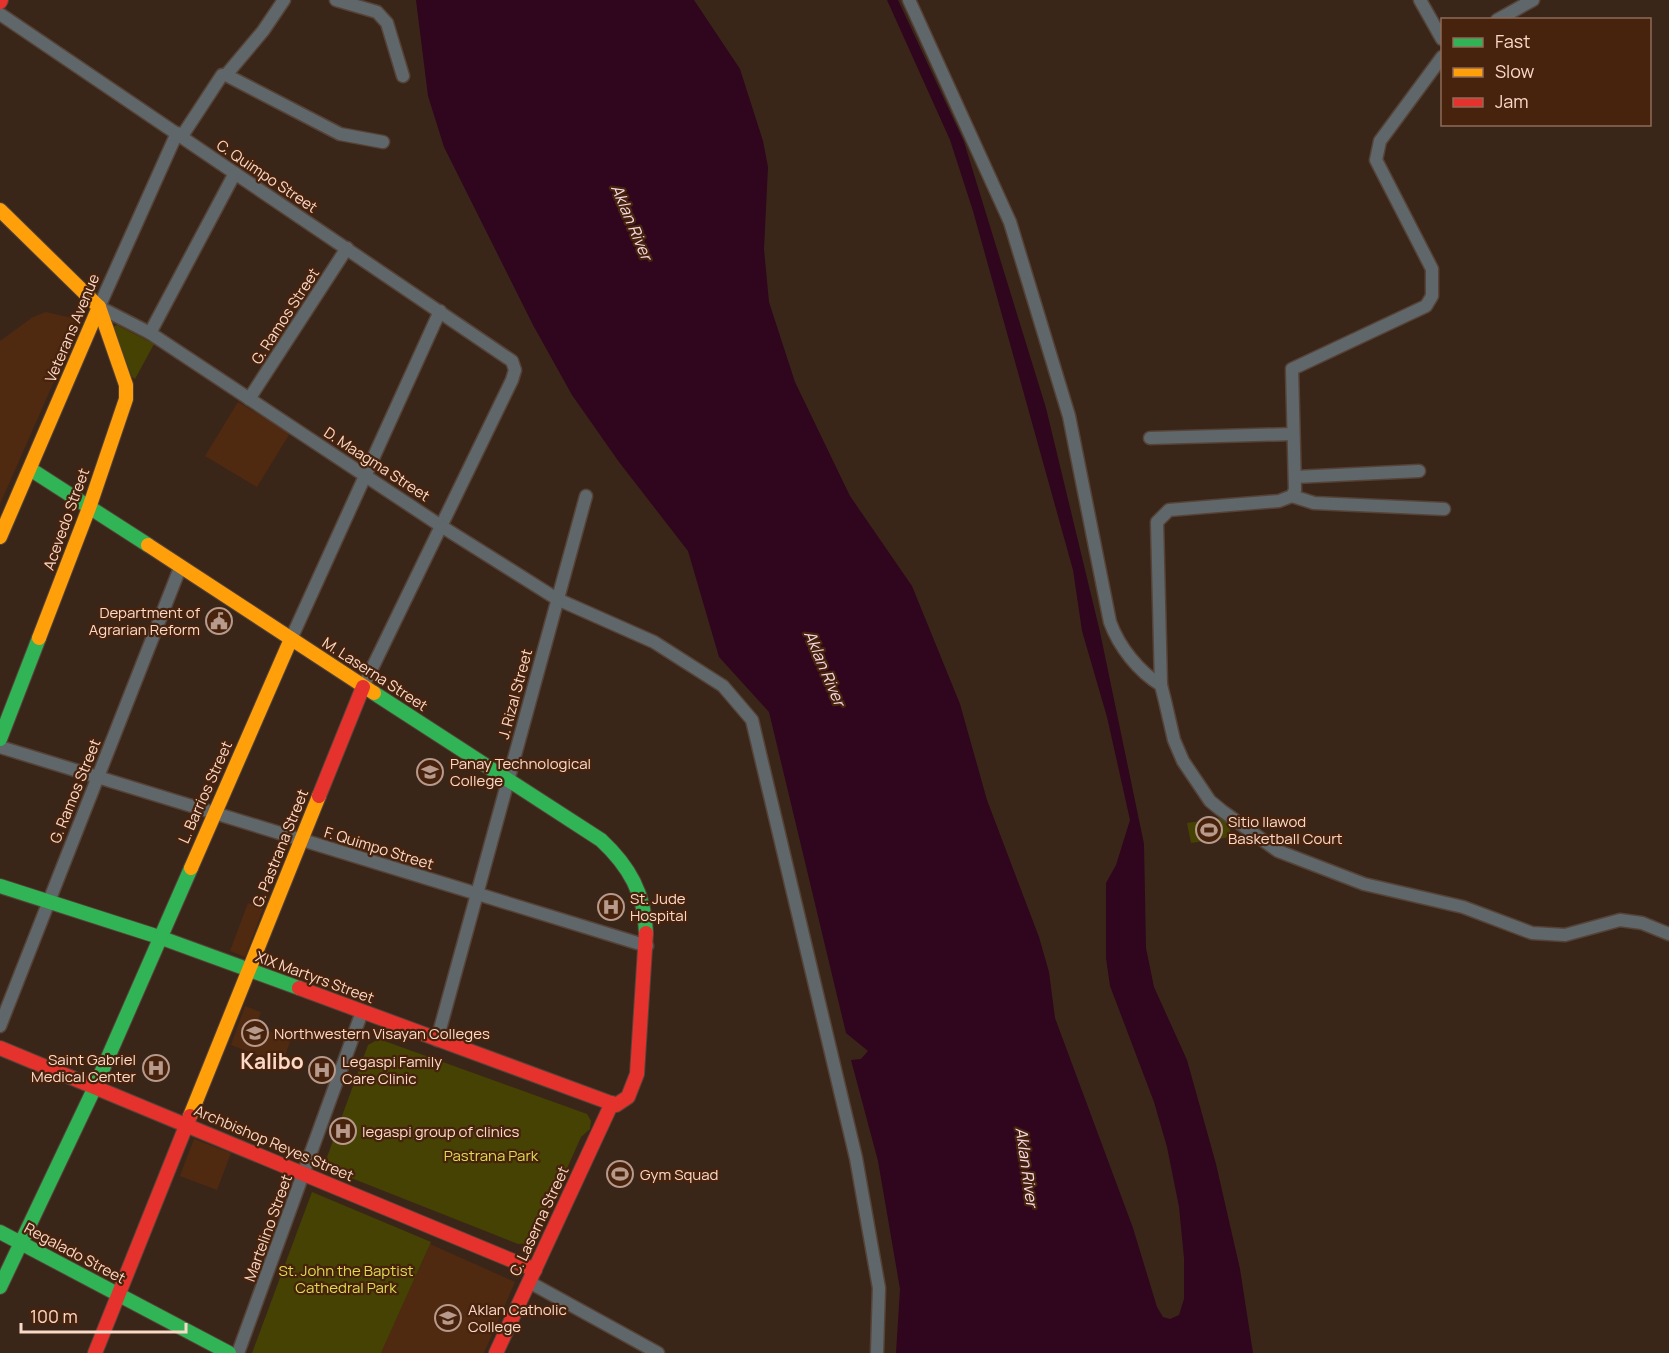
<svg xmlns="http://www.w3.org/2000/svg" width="1669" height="1353" font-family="Manrope,sans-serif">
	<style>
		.built { fill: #502911 }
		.green { fill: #454203 }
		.water { fill: #2f061d }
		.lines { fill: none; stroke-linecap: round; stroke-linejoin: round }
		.street-casing { stroke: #564338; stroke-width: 15 }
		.fast-casing { stroke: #564338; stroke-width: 16 }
		.slow-casing { stroke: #564338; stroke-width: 16 }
		.jam-casing { stroke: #564338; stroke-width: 16 }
		.street { stroke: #5f676a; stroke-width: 12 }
		.fast { stroke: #30b455; stroke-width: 14 }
		.slow { stroke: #ff9f0a; stroke-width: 14 }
		.jam { stroke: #e5322d; stroke-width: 14 }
		.labels { text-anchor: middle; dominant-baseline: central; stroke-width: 4.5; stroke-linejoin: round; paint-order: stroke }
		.street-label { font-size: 15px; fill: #fbd9c8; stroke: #47220c }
		.poi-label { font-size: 15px; fill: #fbd9c8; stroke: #47220c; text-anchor: start }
		.park-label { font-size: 15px; fill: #dddd50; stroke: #47220c }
		.water-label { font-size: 16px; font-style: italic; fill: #f4dbe6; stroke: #47220c }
		.district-label { font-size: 21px; font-weight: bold; fill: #fbd9c8; stroke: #47220c }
	</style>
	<rect width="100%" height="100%" fill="#3a2619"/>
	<g class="built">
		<polygon points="46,312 81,320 0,504 0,341 33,317"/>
		<polygon points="238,402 290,433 257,487 205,456"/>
		<polygon points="248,903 263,909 245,957 230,951"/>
		<polygon points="245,1006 261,1012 256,1026 291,1039 282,1064 231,1045"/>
		<polygon points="194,1139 231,1153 217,1190 180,1176"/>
		<polygon points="430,1244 515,1282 484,1353 381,1353"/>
	</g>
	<g class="green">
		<polygon points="117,325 154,344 135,379 132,377 113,327"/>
		<polygon points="1228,817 1231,837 1191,843 1187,823"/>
		<polygon points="379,1039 587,1114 591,1121 590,1129 581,1137 536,1238 531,1243 518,1244 331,1170 327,1157 368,1045"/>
		<polygon points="312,1192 431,1242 381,1353 252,1353"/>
	</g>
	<polygon class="water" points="416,0 694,0 740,69 763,141 768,167 764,249 769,302 795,382 850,496 912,586 960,704 987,800 1039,937 1049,972 1055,1018 1133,1228 1157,1307 1163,1317 1170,1319 1179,1315 1184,1299 1184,1258 1179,1207 1167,1147 1154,1102 1110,986 1106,958 1106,883 1116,865 1130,820 1107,717 1082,631 1073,570 973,211 950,140 887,0 898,0 964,142 1046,408 1100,632 1144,844 1146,948 1154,987 1187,1060 1216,1164 1240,1269 1253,1353 896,1353 900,1289 878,1161 851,1060 861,1059 868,1051 846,1033 769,712 719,657 688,551 619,462 572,395 533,325 444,147 428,96"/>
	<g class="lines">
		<defs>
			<g id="street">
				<polyline points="336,0 377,12 387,23 403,76"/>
				<path d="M909,0L1010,222L1069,416L1110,622C1119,647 1139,672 1161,685"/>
				<polyline points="1420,0 1442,39"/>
				<polyline points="0,14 512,361 515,370 512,380 363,687"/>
				<polyline points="1497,20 1533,0"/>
				<polyline points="1442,57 1380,141 1376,160 1432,269 1432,296 1426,306 1292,369 1295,490 1292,496 1279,501 1169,510 1157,522 1161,685 1165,701 1174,740 1183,761 1210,801 1221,810 1278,851 1364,884 1463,907 1532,933 1565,935 1620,920 1642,923 1669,934"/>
				<polyline points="226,75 263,31 284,0"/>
				<polyline points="177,133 99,307 150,333 441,526 557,599 654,642 723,686 752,720 856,1158 879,1288 877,1353"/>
				<polyline points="182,136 222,75 226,75 340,134 383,142"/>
				<polyline points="150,333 235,173"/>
				<polyline points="249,399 347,248"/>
				<polyline points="1150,438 1293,434"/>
				<polyline points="1295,477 1419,471"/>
				<polyline points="1292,496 1314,503 1444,509"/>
				<polyline points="291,639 440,311"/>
				<polyline points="0,747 647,946"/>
				<polyline points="0,1026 180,568"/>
				<polyline points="437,1040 586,496"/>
				<polyline points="529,1282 658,1353"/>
				<polyline points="238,1353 362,1012"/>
			</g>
			<g id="fast">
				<polyline points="30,469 148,545"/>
				<path d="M374,693L601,840C629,866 645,894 646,933"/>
				<polyline points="0,739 39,638"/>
				<polyline points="0,886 159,937 299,988"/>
				<polyline points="0,1232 229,1353"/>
				<polyline points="0,1287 95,1087 191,868"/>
			</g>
			<g id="slow">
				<polyline points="0,210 99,307 126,385 126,399 89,508 39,638"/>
				<polyline points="0,537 99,307"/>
				<polyline points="148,545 374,693"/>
				<polyline points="191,868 291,639"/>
				<polyline points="190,1116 319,796"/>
			</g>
			<g id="jam">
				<polyline points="0,2 1,0"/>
				<polyline points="319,796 363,687"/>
				<polyline points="299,988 616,1105 628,1097 637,1074 646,933"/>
				<polyline points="0,1048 535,1270"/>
				<polyline points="95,1353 190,1116"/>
				<polyline points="496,1353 612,1103"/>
			</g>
		</defs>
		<use href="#street" class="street-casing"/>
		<use href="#fast" class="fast-casing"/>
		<use href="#slow" class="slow-casing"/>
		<use href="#jam" class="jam-casing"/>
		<use href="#street" class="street"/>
		<use href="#fast" class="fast"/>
		<use href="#slow" class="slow"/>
		<use href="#jam" class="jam"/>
	</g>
	<defs>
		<symbol id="civic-ring" viewBox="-11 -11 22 22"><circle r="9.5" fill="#47220c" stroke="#b79a8b" stroke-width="1.5"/><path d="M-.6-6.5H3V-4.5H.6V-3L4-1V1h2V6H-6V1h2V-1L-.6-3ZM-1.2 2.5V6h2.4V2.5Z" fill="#b79a8b"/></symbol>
		<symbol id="university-ring" viewBox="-11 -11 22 22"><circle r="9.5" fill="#47220c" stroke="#b79a8b" stroke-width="1.5"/><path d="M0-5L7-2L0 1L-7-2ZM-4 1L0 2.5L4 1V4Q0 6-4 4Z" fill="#b79a8b"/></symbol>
		<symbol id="stadium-ring" viewBox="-11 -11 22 22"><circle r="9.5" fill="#47220c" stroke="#b79a8b" stroke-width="1.5"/><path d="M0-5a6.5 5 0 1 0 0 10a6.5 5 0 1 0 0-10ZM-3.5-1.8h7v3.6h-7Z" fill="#b79a8b"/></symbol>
		<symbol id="hospital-ring" viewBox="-11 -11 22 22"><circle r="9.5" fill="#47220c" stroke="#b79a8b" stroke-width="1.5"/><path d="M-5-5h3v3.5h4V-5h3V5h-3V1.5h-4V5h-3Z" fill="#b79a8b"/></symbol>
	</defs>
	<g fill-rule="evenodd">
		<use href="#civic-ring" x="204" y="606" width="30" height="30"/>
		<use href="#university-ring" x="415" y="757" width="30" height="30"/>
		<use href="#stadium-ring" x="1194" y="815" width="30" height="30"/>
		<use href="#hospital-ring" x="596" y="892" width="30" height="30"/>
		<use href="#university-ring" x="240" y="1018" width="30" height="30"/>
		<use href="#hospital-ring" x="141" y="1053" width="30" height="30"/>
		<use href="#hospital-ring" x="307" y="1055" width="30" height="30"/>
		<use href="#hospital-ring" x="328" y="1116" width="30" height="30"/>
		<use href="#stadium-ring" x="605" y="1159" width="30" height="30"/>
		<use href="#university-ring" x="433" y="1303" width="30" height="30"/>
	</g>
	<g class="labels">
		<g class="street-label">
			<text transform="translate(267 176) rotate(34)">C. Quimpo Street</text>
			<text transform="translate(285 316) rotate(-57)">G. Ramos Street</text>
			<text transform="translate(72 328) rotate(-67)">Veterans Avenue</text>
			<text transform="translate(377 464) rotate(33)">D. Maagma Street</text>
			<text transform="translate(66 519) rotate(-70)">Acevedo Street</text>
			<text transform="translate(375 674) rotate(33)">M. Laserna Street</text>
			<text transform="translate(515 694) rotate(-75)">J. Rizal Street</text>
			<text transform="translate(75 791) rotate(-68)">G. Ramos Street</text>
			<text transform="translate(205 792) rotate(-66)">L. Barrios Street</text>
			<text transform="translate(280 848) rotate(-68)">G. Pastrana Street</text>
			<text transform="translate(379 848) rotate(17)">F. Quimpo Street</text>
			<text transform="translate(315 977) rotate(20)">XIX Martyrs Street</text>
			<text transform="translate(274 1143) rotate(23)">Archbishop Reyes Street</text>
			<text transform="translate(539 1221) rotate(-65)">C. Laserna Street</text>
			<text transform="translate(268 1228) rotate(-70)">Martelino Street</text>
			<text transform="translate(75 1253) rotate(28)">Regalado Street</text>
		</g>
		<g class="poi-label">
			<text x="200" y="612" text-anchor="end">Department of<tspan x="200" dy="17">Agrarian Reform</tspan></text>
			<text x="450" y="763">Panay Technological<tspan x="450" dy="17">College</tspan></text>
			<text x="1228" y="821">Sitio Ilawod<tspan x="1228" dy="17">Basketball Court</tspan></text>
			<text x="630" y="898">St. Jude<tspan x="630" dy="17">Hospital</tspan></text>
			<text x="274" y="1033">Northwestern Visayan Colleges</text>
			<text x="136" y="1059" text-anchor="end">Saint Gabriel<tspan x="136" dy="17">Medical Center</tspan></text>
			<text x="342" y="1061">Legaspi Family<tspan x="342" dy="17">Care Clinic</tspan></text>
			<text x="362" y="1131">legaspi group of clinics</text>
			<text x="640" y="1174">Gym Squad</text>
			<text x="468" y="1309">Aklan Catholic<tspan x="468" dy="17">College</tspan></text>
		</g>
		<g class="park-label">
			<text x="491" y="1155">Pastrana Park</text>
			<text x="346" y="1270">St. John the Baptist<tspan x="346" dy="17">Cathedral Park</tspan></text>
		</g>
		<g class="water-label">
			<text transform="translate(632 222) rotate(67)">Aklan River</text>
			<text transform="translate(825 668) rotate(67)">Aklan River</text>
			<text transform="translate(1027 1167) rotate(82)">Aklan River</text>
		</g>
		<g class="district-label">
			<text x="272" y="1061">Kalibo</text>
		</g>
	</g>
	<rect x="1441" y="18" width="210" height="108" fill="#47220c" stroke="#8f6b57" stroke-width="1.5"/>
	<rect x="1453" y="38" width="30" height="9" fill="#30b455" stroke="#8f6b57" stroke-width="1.5"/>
	<text x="1495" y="48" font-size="18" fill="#fbd9c8">Fast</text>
	<rect x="1453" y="68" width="30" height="9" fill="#ff9f0a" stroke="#8f6b57" stroke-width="1.5"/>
	<text x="1495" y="78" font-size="18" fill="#fbd9c8">Slow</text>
	<rect x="1453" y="98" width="30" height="9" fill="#e5322d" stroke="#8f6b57" stroke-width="1.5"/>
	<text x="1495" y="108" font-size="18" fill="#fbd9c8">Jam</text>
	<path d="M21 1323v9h165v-9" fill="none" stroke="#fbd9c8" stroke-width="3"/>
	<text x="30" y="1323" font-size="18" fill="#fbd9c8" stroke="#47220c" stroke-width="4.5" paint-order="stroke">100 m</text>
</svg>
